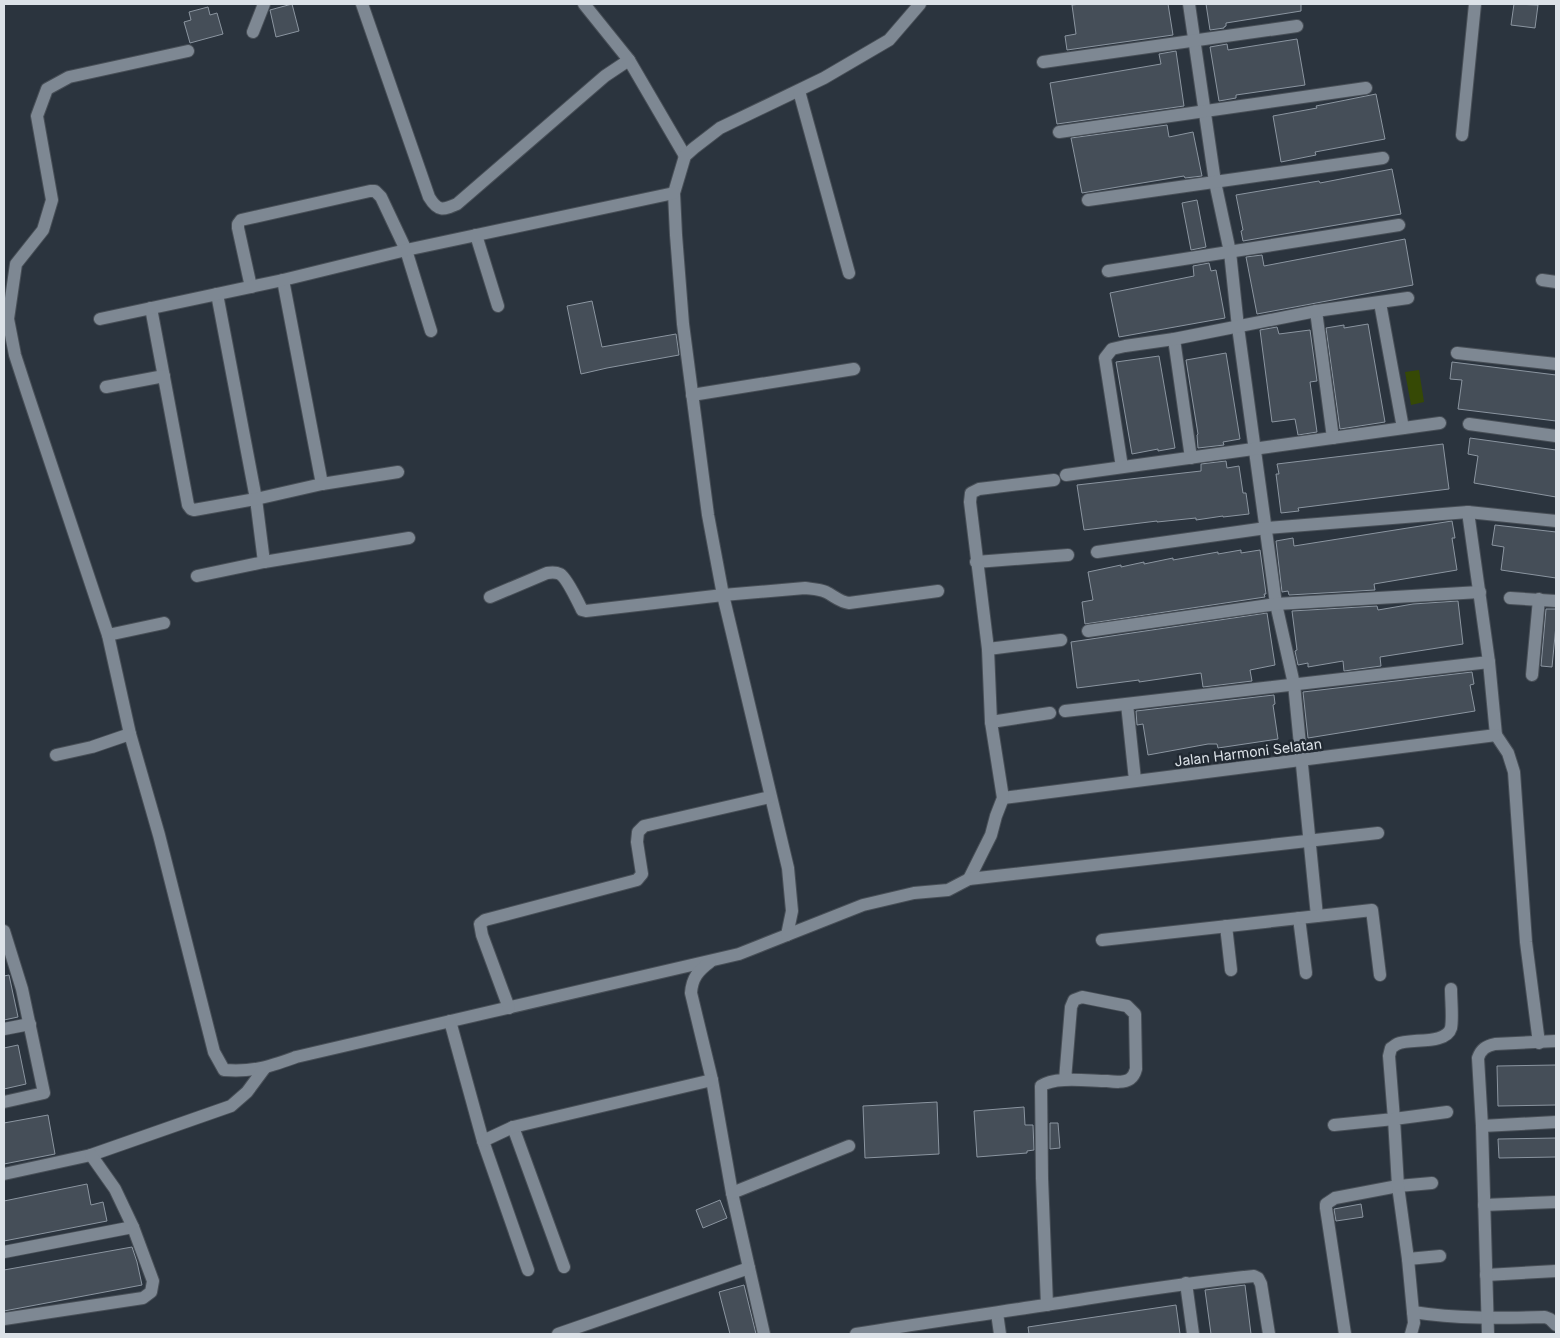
<svg xmlns="http://www.w3.org/2000/svg" width="1560" height="1338" font-family="Inter,sans-serif">
	<style>
		.green { fill: #364905 }
		.building { fill: #454e58; stroke: #8b95a0 }
		.lines { fill: none; stroke-linecap: round; stroke-linejoin: round }
		.minor-casing { stroke: #484f57; stroke-width: 14 }
		.minor { stroke: #7e8893; stroke-width: 12 }
		.labels { text-anchor: middle; dominant-baseline: central; stroke-width: 5; stroke-linejoin: round; paint-order: stroke }
		.street-label { font-size: 14px; fill: #dce2e8; stroke: #222a33 }
	</style>
	<rect width="100%" height="100%" fill="#2b343e"/>
	<polygon class="green" points="1419,370 1424,402 1411,405 1405,372"/>
	<g class="building">
		<polygon points="292,4 299,31 276,37 270,10"/>
		<polygon points="1081,4 1168,4 1173,35 1067,50 1065,36 1076,34 1072,5"/>
		<polygon points="1206,4 1301,4 1301,11 1226,23 1226,26 1224,27 1224,28 1210,30"/>
		<polygon points="1514,4 1538,5 1535,28 1511,25"/>
		<polygon points="208,7 210,15 217,13 223,34 190,43 184,22 191,20 189,12"/>
		<polygon points="1297,39 1305,85 1236,95 1236,98 1219,101 1210,47 1227,44 1228,50"/>
		<polygon points="1176,51 1184,106 1057,124 1050,83 1161,64 1159,54"/>
		<polygon points="1376,94 1385,139 1315,152 1316,155 1281,162 1273,116 1317,108 1316,106"/>
		<polygon points="1167,125 1169,137 1193,132 1202,176 1185,178 1184,176 1082,193 1071,138"/>
		<polygon points="1392,169 1401,214 1243,241 1241,231 1243,230 1236,195 1319,181 1320,183"/>
		<polygon points="1197,200 1206,247 1191,250 1182,203"/>
		<polygon points="1405,239 1413,285 1257,314 1246,257 1262,255 1264,266"/>
		<polygon points="1209,263 1211,271 1216,270 1225,318 1119,337 1110,293 1194,276 1193,266"/>
		<polygon points="592,301 602,347 676,334 679,355 607,368 581,374 567,306"/>
		<polygon points="1368,324 1385,422 1340,429 1326,328 1344,325 1344,328"/>
		<polygon points="1277,327 1279,334 1310,330 1317,381 1310,382 1317,432 1298,435 1295,419 1272,422 1260,330"/>
		<polygon points="1226,353 1240,439 1223,442 1224,445 1198,448 1197,435 1198,434 1186,360"/>
		<polygon points="1159,356 1175,448 1158,451 1158,449 1132,454 1116,362"/>
		<polygon points="1452,362 1556,375 1556,421 1458,409 1462,380 1450,379"/>
		<polygon points="1470,438 1556,450 1556,497 1474,483 1478,456 1468,454"/>
		<polygon points="1443,444 1449,489 1298,508 1299,511 1281,513 1276,474 1279,474 1277,464"/>
		<polygon points="1226,461 1227,468 1239,466 1243,493 1246,493 1249,514 1223,517 1223,516 1196,520 1196,518 1157,522 1157,521 1084,530 1077,485 1201,471 1201,464"/>
		<polygon points="1452,521 1455,538 1452,538 1457,570 1374,584 1375,590 1289,595 1288,591 1282,592 1276,541 1293,538 1294,546"/>
		<polygon points="1495,525 1556,532 1556,578 1501,570 1504,547 1492,545"/>
		<polygon points="1241,550 1241,553 1260,550 1266,594 1264,594 1265,597 1085,624 1082,602 1093,600 1088,572 1121,565 1121,567 1144,562 1144,564 1173,558 1173,560 1218,552 1218,554"/>
		<polygon points="1458,601 1463,644 1380,657 1381,666 1344,671 1343,661 1308,667 1308,663 1298,665 1295,651 1297,650 1292,611 1377,606 1378,610 1413,604"/>
		<polygon points="1546,609 1556,609 1556,625 1552,667 1541,666"/>
		<polygon points="1267,613 1275,665 1250,670 1252,681 1203,687 1201,673 1139,682 1139,680 1077,688 1071,642"/>
		<polygon points="1472,672 1474,684 1470,685 1475,711 1308,738 1303,692"/>
		<polygon points="1274,695 1275,704 1273,705 1278,739 1218,748 1217,744 1208,744 1148,755 1143,724 1137,725 1136,711"/>
		<polygon points="9,975 18,1017 4,1020 4,976"/>
		<polygon points="18,1045 26,1084 4,1089 4,1048"/>
		<polygon points="1556,1065 1556,1105 1498,1106 1497,1066"/>
		<polygon points="937,1102 939,1154 865,1158 863,1106"/>
		<polygon points="1024,1107 1025,1125 1033,1125 1034,1150 1027,1151 1027,1153 977,1157 974,1111"/>
		<polygon points="48,1115 55,1154 4,1164 4,1123"/>
		<polygon points="1050,1123 1058,1123 1060,1148 1050,1149"/>
		<polygon points="1556,1138 1556,1157 1499,1158 1498,1139"/>
		<polygon points="87,1184 91,1205 103,1202 107,1221 4,1241 4,1201"/>
		<polygon points="720,1200 727,1218 703,1228 696,1210"/>
		<polygon points="1361,1204 1363,1217 1336,1221 1334,1209"/>
		<polygon points="132,1247 137,1262 142,1285 4,1311 4,1270"/>
		<polygon points="744,1285 756,1334 730,1334 719,1292"/>
		<polygon points="1245,1285 1251,1334 1211,1334 1205,1290"/>
		<polygon points="1176,1305 1180,1334 1029,1334 1028,1327"/>
	</g>
	<g class="lines">
		<defs>
			<g id="minor">
				<path d="M362,4L429,197C438,212 443,210 457,204L605,76L629,60"/>
				<polyline points="584,4 629,60 685,156"/>
				<polyline points="1189,4 1215,182 1230,252 1238,327 1276,604 1294,684 1317,916"/>
				<polyline points="253,32 264,4"/>
				<path d="M188,51L69,77L47,89L37,116L52,200L43,230L16,264L8,319L15,355L27,392L108,635L130,734L159,835L214,1052L224,1070C255,1072 268,1067 296,1057L739,954L787,935L792,911L788,868L723,595L708,515L683,324L676,235L674,193L685,156L694,148L720,128L824,78L889,40L920,4"/>
				<polyline points="1043,62 1297,26"/>
				<polyline points="799,91 849,273"/>
				<polyline points="1059,132 1366,88"/>
				<polyline points="1462,135 1475,4"/>
				<polyline points="1088,200 1383,158"/>
				<polyline points="476,235 498,306"/>
				<polyline points="1108,271 1399,225"/>
				<polyline points="283,280 322,484"/>
				<polyline points="1542,280 1556,282"/>
				<polyline points="251,287 238,228 238,224 241,220 370,191 375,191 381,197 406,250 431,331"/>
				<polyline points="217,294 256,499 264,562"/>
				<polyline points="1380,303 1403,428"/>
				<polyline points="151,308 188,505 191,509 194,510 256,499 322,484 398,472"/>
				<polyline points="1316,311 1333,438"/>
				<polyline points="100,319 283,280 406,250 674,193"/>
				<polyline points="1174,339 1191,458"/>
				<polyline points="1457,353 1556,364"/>
				<polyline points="106,387 164,376"/>
				<polyline points="692,395 854,369"/>
				<polyline points="1469,424 1556,436"/>
				<polyline points="1122,467 1105,358 1112,349 1125,346 1174,339 1316,311 1408,298"/>
				<polyline points="1066,475 1440,423"/>
				<polyline points="1468,512 1489,662 1496,735 1508,753 1514,772 1526,942 1539,1043"/>
				<polyline points="1097,552 1266,528 1468,512 1556,521"/>
				<polyline points="976,562 1068,555"/>
				<polyline points="197,576 264,562 409,538"/>
				<path d="M490,597L547,573C552,572 556,572 560,574C567,578 578,602 582,610L586,611L723,595L805,588C812,589 819,589 826,592C834,596 840,602 849,603L938,591"/>
				<polyline points="1510,598 1556,601"/>
				<polyline points="1088,631 1276,604 1480,592"/>
				<polyline points="108,635 164,623"/>
				<polyline points="988,649 1061,640"/>
				<polyline points="1532,675 1539,599"/>
				<polyline points="1127,704 1135,780"/>
				<polyline points="1065,711 1489,662"/>
				<polyline points="991,722 1050,713"/>
				<polyline points="56,755 92,747 130,734"/>
				<path d="M1003,798C1167,776 1332,757 1496,735"/>
				<polyline points="969,879 991,835 996,816 1003,798 991,722 988,649 970,502 971,493 979,489 1054,480"/>
				<polyline points="1299,918 1306,973"/>
				<polyline points="1226,926 1231,970"/>
				<polyline points="4,931 22,989 44,1093 4,1102"/>
				<polyline points="787,935 863,905 914,893 948,890 969,879 1378,833"/>
				<polyline points="1102,940 1372,910 1380,975"/>
				<path d="M710,962C698,971 692,978 691,993L712,1080L732,1193L764,1334"/>
				<polyline points="509,1008 482,935 480,924 485,920 637,880 642,874 637,842 638,832 644,826 770,797"/>
				<polyline points="450,1021 483,1141 528,1270"/>
				<polyline points="4,1029 30,1024"/>
				<path d="M1334,1125L1394,1119L1389,1056L1391,1048C1393,1047 1395,1045 1397,1044C1410,1038 1446,1045 1451,1028C1453,1018 1451,1001 1451,989"/>
				<path d="M1482,1126L1478,1058C1481,1049 1486,1046 1495,1044L1556,1041"/>
				<polyline points="513,1127 564,1267"/>
				<polyline points="483,1141 513,1127 712,1080"/>
				<polyline points="4,1174 91,1155 231,1106 247,1092 264,1069"/>
				<polyline points="732,1193 849,1146"/>
				<polyline points="1484,1205 1556,1202"/>
				<polyline points="4,1252 133,1227"/>
				<polyline points="1408,1259 1440,1256"/>
				<polyline points="1486,1275 1556,1271"/>
				<polyline points="1186,1283 1193,1334"/>
				<path d="M1047,1305L1042,1178L1041,1086C1055,1076 1089,1081 1107,1081C1115,1082 1124,1083 1130,1079C1134,1076 1135,1073 1136,1069L1135,1014L1127,1006L1082,997L1074,1000L1071,1007L1065,1080"/>
				<path d="M1413,1312C1457,1319 1501,1318 1545,1317L1550,1319L1556,1325"/>
				<polyline points="997,1313 1000,1334"/>
				<polyline points="4,1319 143,1298 151,1292 153,1281 133,1227 115,1189 91,1155"/>
				<polyline points="558,1334 749,1268"/>
				<path d="M856,1334C915,1324 974,1316 1032,1307C1106,1296 1180,1283 1254,1276L1258,1278L1261,1284L1269,1334"/>
				<polyline points="1345,1334 1326,1208 1326,1204 1335,1198 1398,1186 1432,1183"/>
				<polyline points="1411,1334 1414,1323 1413,1312 1408,1259 1398,1186 1394,1119 1447,1112"/>
				<polyline points="1488,1334 1482,1126 1556,1122"/>
			</g>
		</defs>
		<use href="#minor" class="minor-casing"/>
		<use href="#minor" class="minor"/>
	</g>
	<g class="labels">
		<g class="street-label">
			<text transform="translate(1248 752) rotate(-7)">Jalan Harmoni Selatan</text>
		</g>
	</g>
	<rect width="1560" height="1338" fill="none" stroke="#dce2e8" stroke-width="10"/>
</svg>
